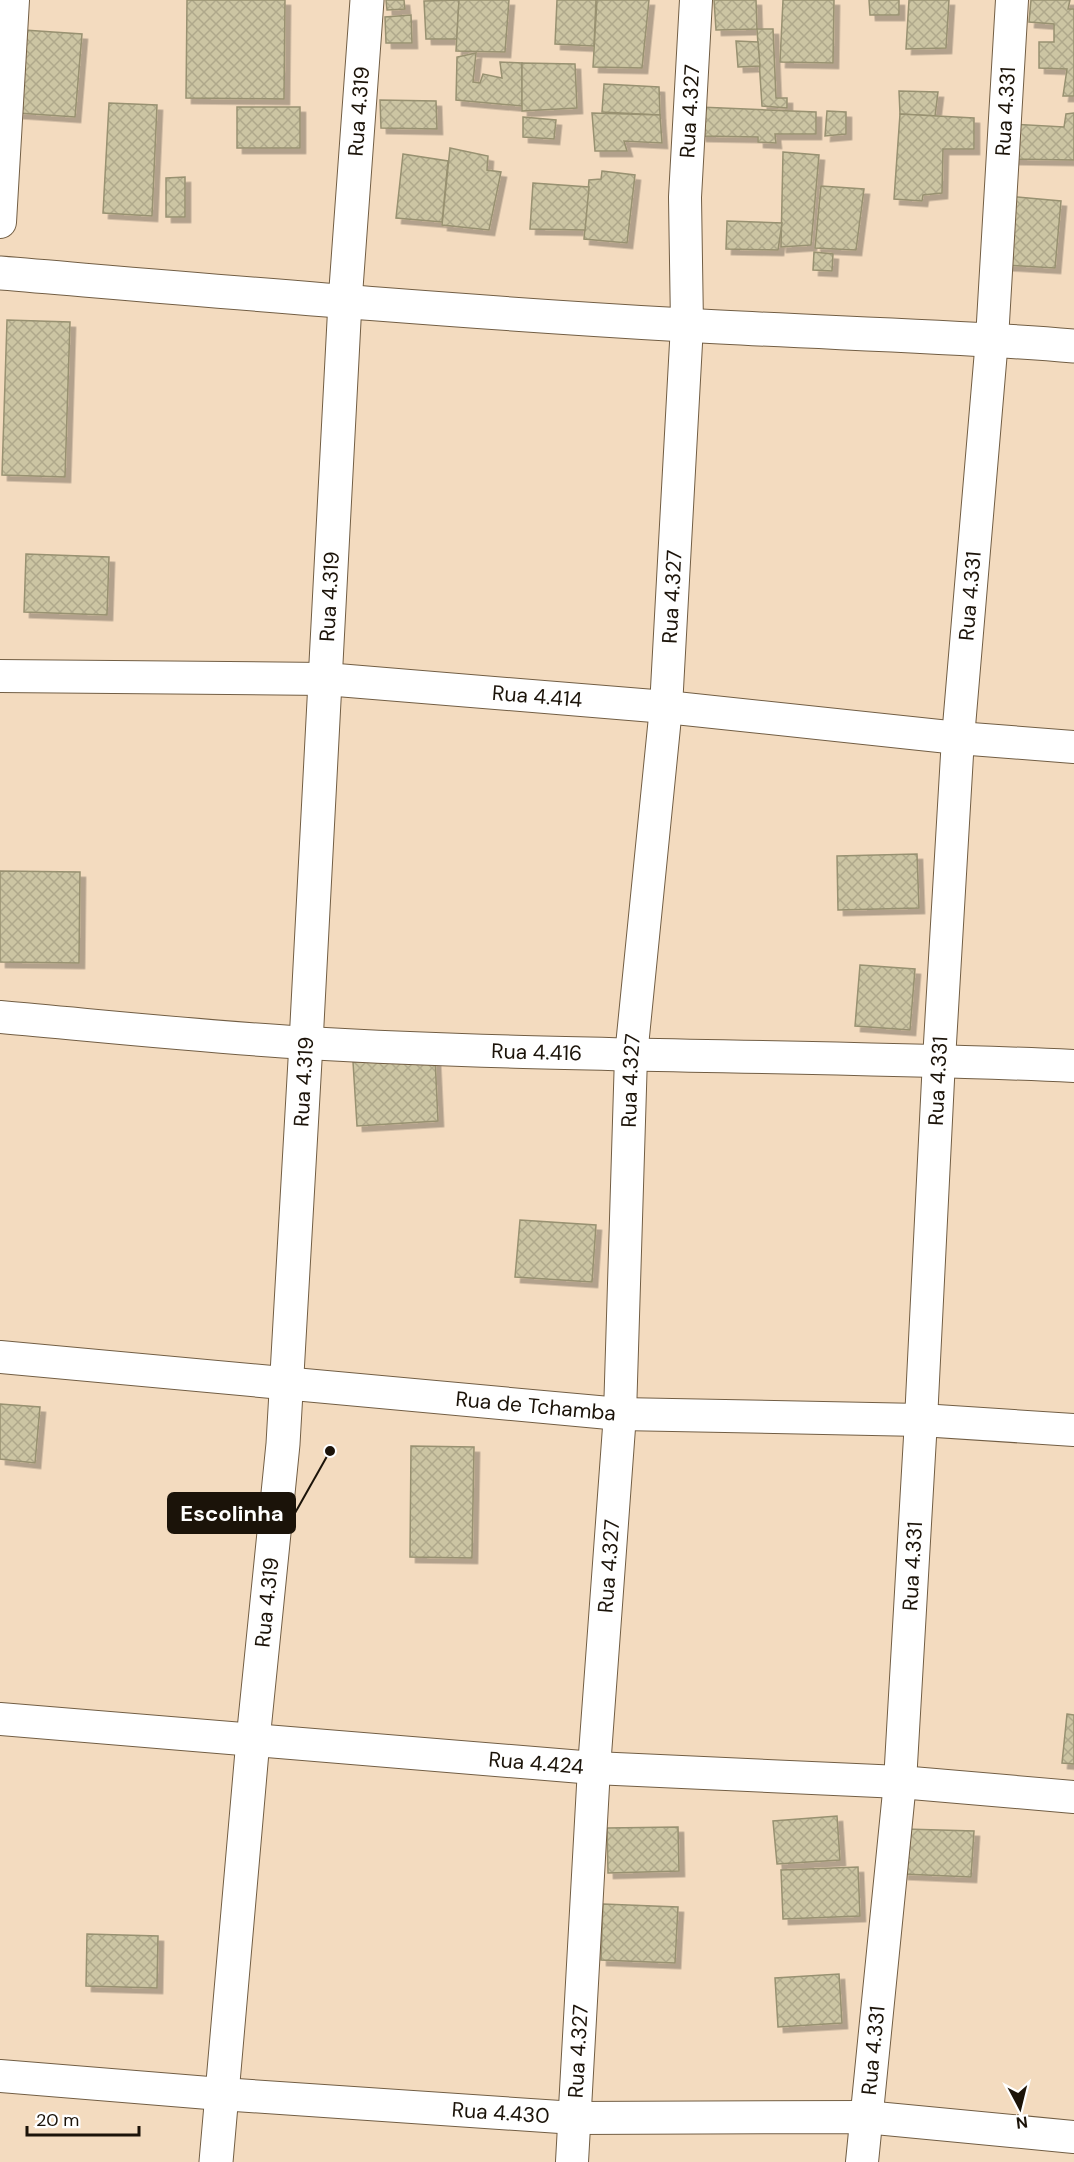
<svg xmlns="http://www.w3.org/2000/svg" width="1074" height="2162" font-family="'DM Sans',sans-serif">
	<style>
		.building { fill: url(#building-cross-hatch); stroke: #989171; stroke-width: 1.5; filter: url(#shadow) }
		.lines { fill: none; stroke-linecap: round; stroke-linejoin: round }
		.street-casing { stroke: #725e44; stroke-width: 34 }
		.secondary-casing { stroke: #725e44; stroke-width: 35 }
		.street { stroke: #fff; stroke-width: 32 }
		.secondary { stroke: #fff; stroke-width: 33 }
		.labels { text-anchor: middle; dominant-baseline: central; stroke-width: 4.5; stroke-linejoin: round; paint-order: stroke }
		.street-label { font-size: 21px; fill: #1b1309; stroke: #fff }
		.leader { fill: none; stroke: #1b1309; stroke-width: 2 }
		.callout-dot { fill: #1b1309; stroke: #fff; stroke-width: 2 }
		.callout { fill: #1b1309; stroke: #1b1309; stroke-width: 2 }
		.callout-label { font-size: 22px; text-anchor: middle; font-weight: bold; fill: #fff }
	</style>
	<defs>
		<pattern id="building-cross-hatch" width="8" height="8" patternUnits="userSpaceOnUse" patternTransform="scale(1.5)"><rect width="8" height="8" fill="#ccc5a3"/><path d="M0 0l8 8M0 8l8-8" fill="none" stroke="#afa88b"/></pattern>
		<filter id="shadow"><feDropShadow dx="5.5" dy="5.5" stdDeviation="0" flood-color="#0004"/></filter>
	</defs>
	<rect width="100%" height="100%" fill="#f3dbbf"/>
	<g class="building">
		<polygon points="187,0 285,0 284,99 186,98"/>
		<polygon points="386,0 404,0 405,9 387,10"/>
		<polygon points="459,0 457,39 426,39 424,1"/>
		<polygon points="459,0 509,0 505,52 456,51"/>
		<polygon points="557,0 596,0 594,46 555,44"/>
		<polygon points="597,0 649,0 642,68 593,67"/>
		<polygon points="714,0 756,0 757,29 716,30"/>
		<polygon points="783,0 834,0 833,63 780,62"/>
		<polygon points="869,0 899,0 899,15 870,15"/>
		<polygon points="909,0 949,0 946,48 906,49"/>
		<polygon points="1031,0 1070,0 1068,9 1074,9 1074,96 1063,96 1067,69 1039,68 1039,42 1054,42 1054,24 1029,22"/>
		<polygon points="411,15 412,43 386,43 385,17"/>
		<polygon points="757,29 773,29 776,98 787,98 787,108 762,106"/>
		<polygon points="24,30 82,34 75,117 18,113"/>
		<polygon points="736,41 758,42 760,66 738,67"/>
		<polygon points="476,53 473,82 480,83 483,74 502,78 500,62 522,63 522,106 456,100 457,57"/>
		<polygon points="522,63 575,64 577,108 522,111"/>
		<polygon points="604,84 659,87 660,115 602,112"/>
		<polygon points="899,91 938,92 935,116 900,114"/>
		<polygon points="380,100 436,101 437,129 381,128"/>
		<polygon points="109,103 157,105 152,216 103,213"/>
		<rect x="237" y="107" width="63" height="41"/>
		<polygon points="699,107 816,112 816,134 775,134 776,143 758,142 758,137 701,136"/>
		<polygon points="827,111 846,112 846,134 825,136"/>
		<polygon points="592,113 660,115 662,143 624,141 627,151 595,151"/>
		<polygon points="1074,113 1074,160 1010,159 1011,124 1064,127 1066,114"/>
		<polygon points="900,114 974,118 974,149 943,149 942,193 923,195 922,201 894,199"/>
		<polygon points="523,117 556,120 554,139 523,137"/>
		<polygon points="450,148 488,156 487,170 501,172 489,230 442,225"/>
		<polygon points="783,152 819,155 811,245 781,247"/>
		<polygon points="403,154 448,161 442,222 396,218"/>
		<polygon points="602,171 635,175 627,243 584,239 589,180 601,179"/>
		<polygon points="185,177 185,217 166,217 166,178"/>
		<polygon points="533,183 589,187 585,230 530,229"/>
		<polygon points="821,186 864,189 856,250 815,248"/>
		<polygon points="1005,196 1061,201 1055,268 1003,265"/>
		<polygon points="727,221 782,223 778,250 726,249"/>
		<polygon points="814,252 833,254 832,271 813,270"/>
		<polygon points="7,320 70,322 65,477 2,475"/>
		<polygon points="26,554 109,557 107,615 24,612"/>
		<polygon points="917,854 919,908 838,910 837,856"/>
		<polygon points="0,871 80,872 79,963 0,962"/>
		<polygon points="860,965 915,969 910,1030 855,1026"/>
		<polygon points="435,1058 438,1121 357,1126 353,1062"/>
		<polygon points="520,1220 596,1225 592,1282 515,1277"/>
		<polygon points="0,1404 40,1407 35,1463 0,1459"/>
		<polygon points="411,1446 474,1447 472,1558 410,1557"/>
		<polygon points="1067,1714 1074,1715 1074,1764 1062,1763"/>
		<polygon points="837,1816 840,1860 777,1864 773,1821"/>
		<polygon points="678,1827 679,1871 608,1873 607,1828"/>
		<polygon points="905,1829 974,1831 971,1877 903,1874"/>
		<polygon points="858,1867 860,1916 783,1919 781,1870"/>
		<polygon points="603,1904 678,1907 675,1963 601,1960"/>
		<polygon points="87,1934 158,1936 157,1988 86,1986"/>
		<polygon points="839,1974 842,2023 778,2027 775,1978"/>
	</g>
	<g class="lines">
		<defs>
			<g id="street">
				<polyline points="0,222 13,0"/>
				<path id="s1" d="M0,676L325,679L666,707L958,738L1074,747"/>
				<path id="s2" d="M0,1017C102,1026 205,1037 307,1043C562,1058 818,1054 1074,1066"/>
				<path id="s3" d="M0,1357L620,1414L921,1420L1074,1430"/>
				<path id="s4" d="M0,1719L594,1768L900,1782L1074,1797"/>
				<path id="s5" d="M0,2076L221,2094L575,2118L865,2117L1074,2137"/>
				<path id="s6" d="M572,2162L594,1768L620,1414L631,1056L666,707L687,325L685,197L696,0"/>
				<path id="s7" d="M862,2162L900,1782L921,1420L939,1060L958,738L992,339L1012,0"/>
			</g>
			<g id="secondary">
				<path d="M0,273C228,292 456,312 685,325C815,333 945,335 1074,346"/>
				<path id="s8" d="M216,2162L253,1740L283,1444L306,1043L345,302L367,0"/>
			</g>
		</defs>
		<use href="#street" class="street-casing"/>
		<use href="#secondary" class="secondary-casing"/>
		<use href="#street" class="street"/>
		<use href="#secondary" class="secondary"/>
	</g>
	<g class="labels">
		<g class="street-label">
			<text stroke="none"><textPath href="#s6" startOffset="2055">Rua 4.327</textPath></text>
			<text stroke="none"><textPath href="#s8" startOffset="2056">Rua 4.319</textPath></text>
			<text stroke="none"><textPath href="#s7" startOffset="2056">Rua 4.331</textPath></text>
			<text stroke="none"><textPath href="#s6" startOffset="1569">Rua 4.327</textPath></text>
			<text stroke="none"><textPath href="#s7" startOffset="1570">Rua 4.331</textPath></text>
			<text stroke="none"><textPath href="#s8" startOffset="1570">Rua 4.319</textPath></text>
			<text stroke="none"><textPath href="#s1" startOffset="538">Rua 4.414</textPath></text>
			<text stroke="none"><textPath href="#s2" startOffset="538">Rua 4.416</textPath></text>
			<text stroke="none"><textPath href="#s6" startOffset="1083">Rua 4.327</textPath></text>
			<text stroke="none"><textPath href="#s7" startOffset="1084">Rua 4.331</textPath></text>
			<text stroke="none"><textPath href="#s8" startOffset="1084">Rua 4.319</textPath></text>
			<text stroke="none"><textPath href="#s3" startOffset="538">Rua de Tchamba</textPath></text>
			<text stroke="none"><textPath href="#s6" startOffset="597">Rua 4.327</textPath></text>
			<text stroke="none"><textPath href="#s7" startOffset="598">Rua 4.331</textPath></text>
			<text stroke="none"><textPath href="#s8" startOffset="562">Rua 4.319</textPath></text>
			<text stroke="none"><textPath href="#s4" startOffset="538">Rua 4.424</textPath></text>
			<text stroke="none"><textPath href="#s6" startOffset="111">Rua 4.327</textPath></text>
			<text stroke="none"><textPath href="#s7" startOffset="112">Rua 4.331</textPath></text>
			<text stroke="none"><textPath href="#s5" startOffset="502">Rua 4.430</textPath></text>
		</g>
	</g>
	<path class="leader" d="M330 1451L295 1513"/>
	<circle class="callout-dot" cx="330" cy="1451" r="6"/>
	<rect class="callout" x="168" y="1493" width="127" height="40" rx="6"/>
	<g class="callout-label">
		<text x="232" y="1521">Escolinha</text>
	</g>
	<g transform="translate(1020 2108) rotate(173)" stroke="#ffffff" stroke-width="4.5" paint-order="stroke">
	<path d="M0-4.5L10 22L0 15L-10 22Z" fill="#1b1309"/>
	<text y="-9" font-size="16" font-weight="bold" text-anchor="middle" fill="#1b1309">N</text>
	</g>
	<path d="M27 2126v9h112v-9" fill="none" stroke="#1b1309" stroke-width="3"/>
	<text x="36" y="2126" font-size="18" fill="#1b1309" stroke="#ffffff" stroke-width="4.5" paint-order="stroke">20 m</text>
</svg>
